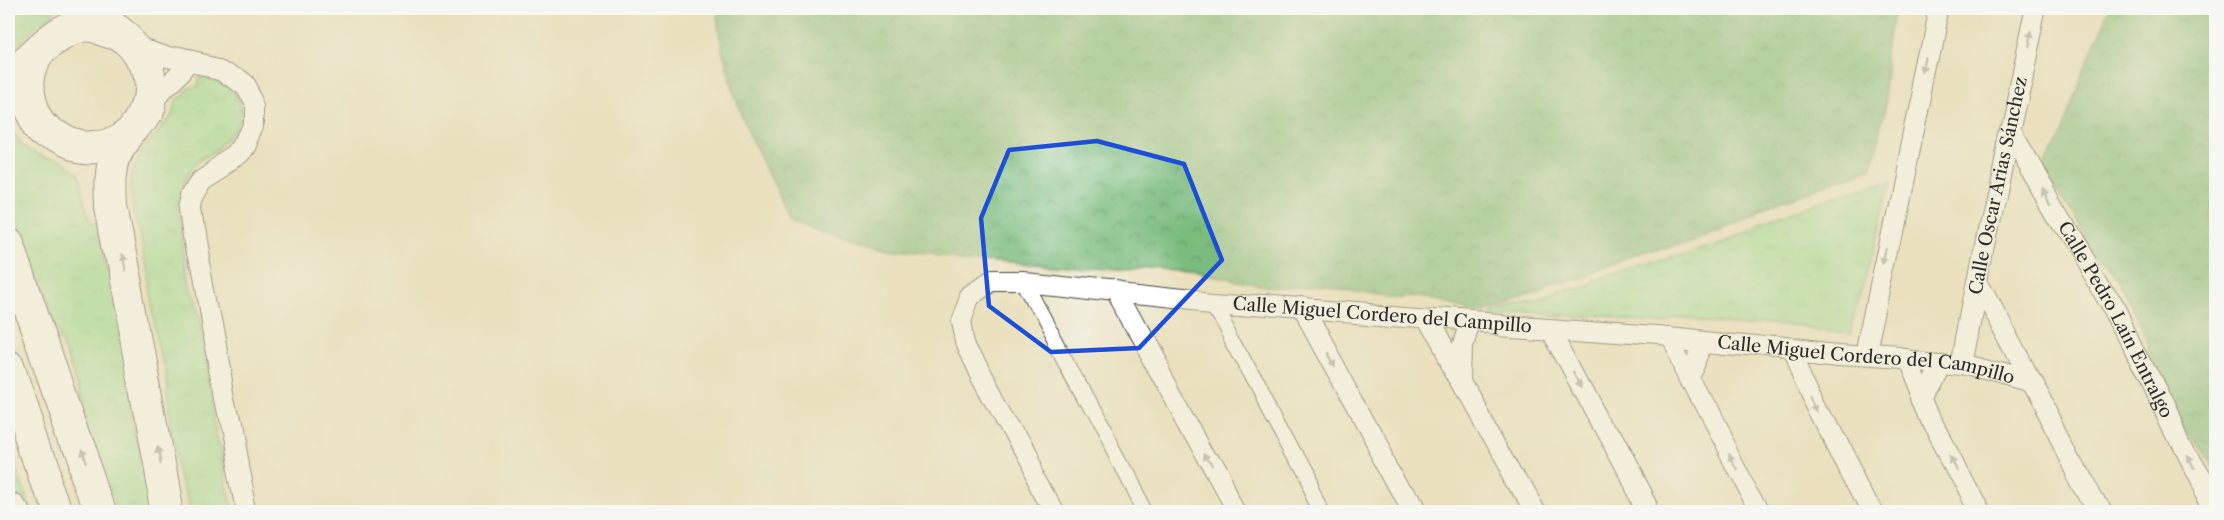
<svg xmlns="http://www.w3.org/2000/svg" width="2224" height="520" font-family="'Libre Caslon Text',serif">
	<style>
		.grass { fill: url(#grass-tufts); stroke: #628460; stroke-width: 1.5 }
		.forest { fill: url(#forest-crowns); stroke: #527454; stroke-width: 1.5 }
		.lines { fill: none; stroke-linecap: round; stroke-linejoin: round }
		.pedestrian-casing { stroke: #484641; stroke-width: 17 }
		.minor-casing { stroke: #484641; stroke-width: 22 }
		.trunk-casing { stroke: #484641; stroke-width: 34 }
		.pedestrian { stroke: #fff; stroke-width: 15 }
		.minor { stroke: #fff; stroke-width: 20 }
		.trunk { stroke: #fff; stroke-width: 32 }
		.oneway { fill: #a0a0a0 }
		.marked { fill: none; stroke: #1d4ed8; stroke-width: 4.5; stroke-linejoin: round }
		.labels { text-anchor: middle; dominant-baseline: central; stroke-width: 4.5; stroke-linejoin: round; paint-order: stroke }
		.street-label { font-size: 18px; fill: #2b2b2b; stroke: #f6f6f2 }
	</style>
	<defs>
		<pattern id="grass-tufts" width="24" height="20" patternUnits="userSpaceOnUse" patternTransform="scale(1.5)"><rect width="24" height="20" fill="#98dc94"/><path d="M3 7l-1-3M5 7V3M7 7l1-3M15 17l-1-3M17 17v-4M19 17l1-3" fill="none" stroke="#83bd80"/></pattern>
		<pattern id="forest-crowns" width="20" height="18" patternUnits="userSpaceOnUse" patternTransform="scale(1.5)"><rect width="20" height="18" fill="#7abc7e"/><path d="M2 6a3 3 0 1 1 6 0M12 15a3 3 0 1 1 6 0" fill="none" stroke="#649967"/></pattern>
	</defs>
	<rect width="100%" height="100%" fill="#f6f6f2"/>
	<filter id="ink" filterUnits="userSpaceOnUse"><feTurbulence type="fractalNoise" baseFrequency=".0167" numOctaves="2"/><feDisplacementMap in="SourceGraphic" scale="12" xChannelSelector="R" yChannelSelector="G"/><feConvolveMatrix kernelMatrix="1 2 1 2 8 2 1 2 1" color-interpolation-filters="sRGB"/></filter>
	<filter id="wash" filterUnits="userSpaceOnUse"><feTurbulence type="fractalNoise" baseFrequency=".008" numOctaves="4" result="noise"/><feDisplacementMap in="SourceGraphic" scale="24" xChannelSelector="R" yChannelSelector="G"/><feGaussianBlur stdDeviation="1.35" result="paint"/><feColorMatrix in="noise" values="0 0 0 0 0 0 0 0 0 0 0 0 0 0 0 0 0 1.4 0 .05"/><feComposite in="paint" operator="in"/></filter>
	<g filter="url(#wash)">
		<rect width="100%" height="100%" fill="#eae0bd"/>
		<g class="grass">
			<polygon points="8,8 55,8 52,15 38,25 8,56"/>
			<path d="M200,78C215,78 228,82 237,94C243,102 245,110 243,120C239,150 211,152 194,171C184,182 181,195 177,209L233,512H192L131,190L133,172L140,155L164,122L175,101L186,90L199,87Z"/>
			<polygon points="8,126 27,146 43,159 77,176 94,220 100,219 156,512 119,512 46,296 8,200"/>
			<polygon points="1888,183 1854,335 1489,306 1493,300 1533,297 1586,283"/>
			<polygon points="8,439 31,512 28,512 8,489"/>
		</g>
		<g class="forest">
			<polygon points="717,8 1897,8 1887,105 1864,174 1576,277 1480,301 858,248 789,219 749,130 723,54"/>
			<polygon points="2114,8 2216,8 2216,484 2046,159"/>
		</g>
	</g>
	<g filter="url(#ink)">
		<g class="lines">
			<defs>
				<g id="pedestrian">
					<polyline points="1023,282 1146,512"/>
					<polyline points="1212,302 1325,512"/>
				</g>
				<g id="minor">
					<polyline points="133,44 166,57 222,68 244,85 255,105 255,127 247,147 239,155 203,178 194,193 190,208 195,241 246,512"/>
					<path d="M147,104C158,93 183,75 189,63"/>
					<path id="s1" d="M2009,132L2114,310L2216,512"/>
					<polyline points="1978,281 2099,512"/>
					<polyline points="1116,291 1236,512"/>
					<polyline points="1302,308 1413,512"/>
					<polyline points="1426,319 1533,512"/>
					<polyline points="1551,329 1648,512"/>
					<polyline points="1668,337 1760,512"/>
					<polyline points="1790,350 1872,512"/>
					<polyline points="1867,356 1939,8"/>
					<polyline points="1905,359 1932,424 1979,512"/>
					<path id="s2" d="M1962,364L1984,249L2036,8"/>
					<polyline points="1689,379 1705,342"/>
					<polyline points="1461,381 1462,345 1469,323"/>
					<polyline points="1921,399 1941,362"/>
					<path id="s3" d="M1056,512L965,343L961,322L970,298L992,282H1023L1212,302L1668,337L1842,355L1941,362L1962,364L2033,383"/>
				</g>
				<g id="trunk">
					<path d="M83,8C99,19 122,33 134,47C152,68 154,98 139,121C132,131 123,140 117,151C109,168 110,186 111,205L168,512"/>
					<path d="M40,49C0,109 71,179 130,132"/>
					<path d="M25,63C44,46 63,22 91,26C99,27 107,31 115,33"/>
					<polyline points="8,244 100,512"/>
					<polyline points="8,366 56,512"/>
					<polyline points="8,507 11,512"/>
				</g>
			</defs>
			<use href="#pedestrian" class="pedestrian-casing"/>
			<use href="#minor" class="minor-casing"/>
			<use href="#trunk" class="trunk-casing"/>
			<use href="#pedestrian" class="pedestrian"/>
			<use href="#minor" class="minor"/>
			<use href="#trunk" class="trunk"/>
		</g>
		<defs><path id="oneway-solid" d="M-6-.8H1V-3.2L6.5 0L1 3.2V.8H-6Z" transform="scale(1.5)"/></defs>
		<g class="oneway">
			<use href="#oneway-solid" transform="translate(2029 40) rotate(-78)"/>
			<use href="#oneway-solid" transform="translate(1927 65) rotate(102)"/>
			<use href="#oneway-solid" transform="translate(2047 196) rotate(-120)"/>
			<use href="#oneway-solid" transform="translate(1886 255) rotate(102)"/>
			<use href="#oneway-solid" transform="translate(122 263) rotate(-101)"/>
			<use href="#oneway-solid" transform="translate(1330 360) rotate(61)"/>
			<use href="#oneway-solid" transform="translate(1578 380) rotate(63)"/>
			<use href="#oneway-solid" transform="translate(1816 402) rotate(64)"/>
			<use href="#oneway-solid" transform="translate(158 455) rotate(-101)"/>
			<use href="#oneway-solid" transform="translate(81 457) rotate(-109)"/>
			<use href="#oneway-solid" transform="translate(2189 460) rotate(-117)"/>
			<use href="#oneway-solid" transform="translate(1208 461) rotate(-118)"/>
			<use href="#oneway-solid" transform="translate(1733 461) rotate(-118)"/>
			<use href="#oneway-solid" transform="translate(1952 461) rotate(-118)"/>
		</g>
	</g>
	<path d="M0 0H2224V520H0ZM1097,141L1184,164L1222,260L1139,348L1051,352L989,306L981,218L1009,150Z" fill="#eae0bd" fill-opacity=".55" fill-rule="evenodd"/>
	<path class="marked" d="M1097,141L1184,164L1222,260L1139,348L1051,352L989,306L981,218L1009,150Z"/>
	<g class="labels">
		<g class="street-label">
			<text stroke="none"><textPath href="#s2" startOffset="182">Calle Oscar Arias Sánchez</textPath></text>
			<text stroke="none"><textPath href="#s3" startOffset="658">Calle Miguel Cordero del Campillo</textPath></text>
			<text stroke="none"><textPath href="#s1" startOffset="216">Calle Pedro Laín Entralgo</textPath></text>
			<text stroke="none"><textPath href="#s3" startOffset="1144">Calle Miguel Cordero del Campillo</textPath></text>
		</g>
	</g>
	<rect width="2224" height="520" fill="none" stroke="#f6f6f2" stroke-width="30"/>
</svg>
